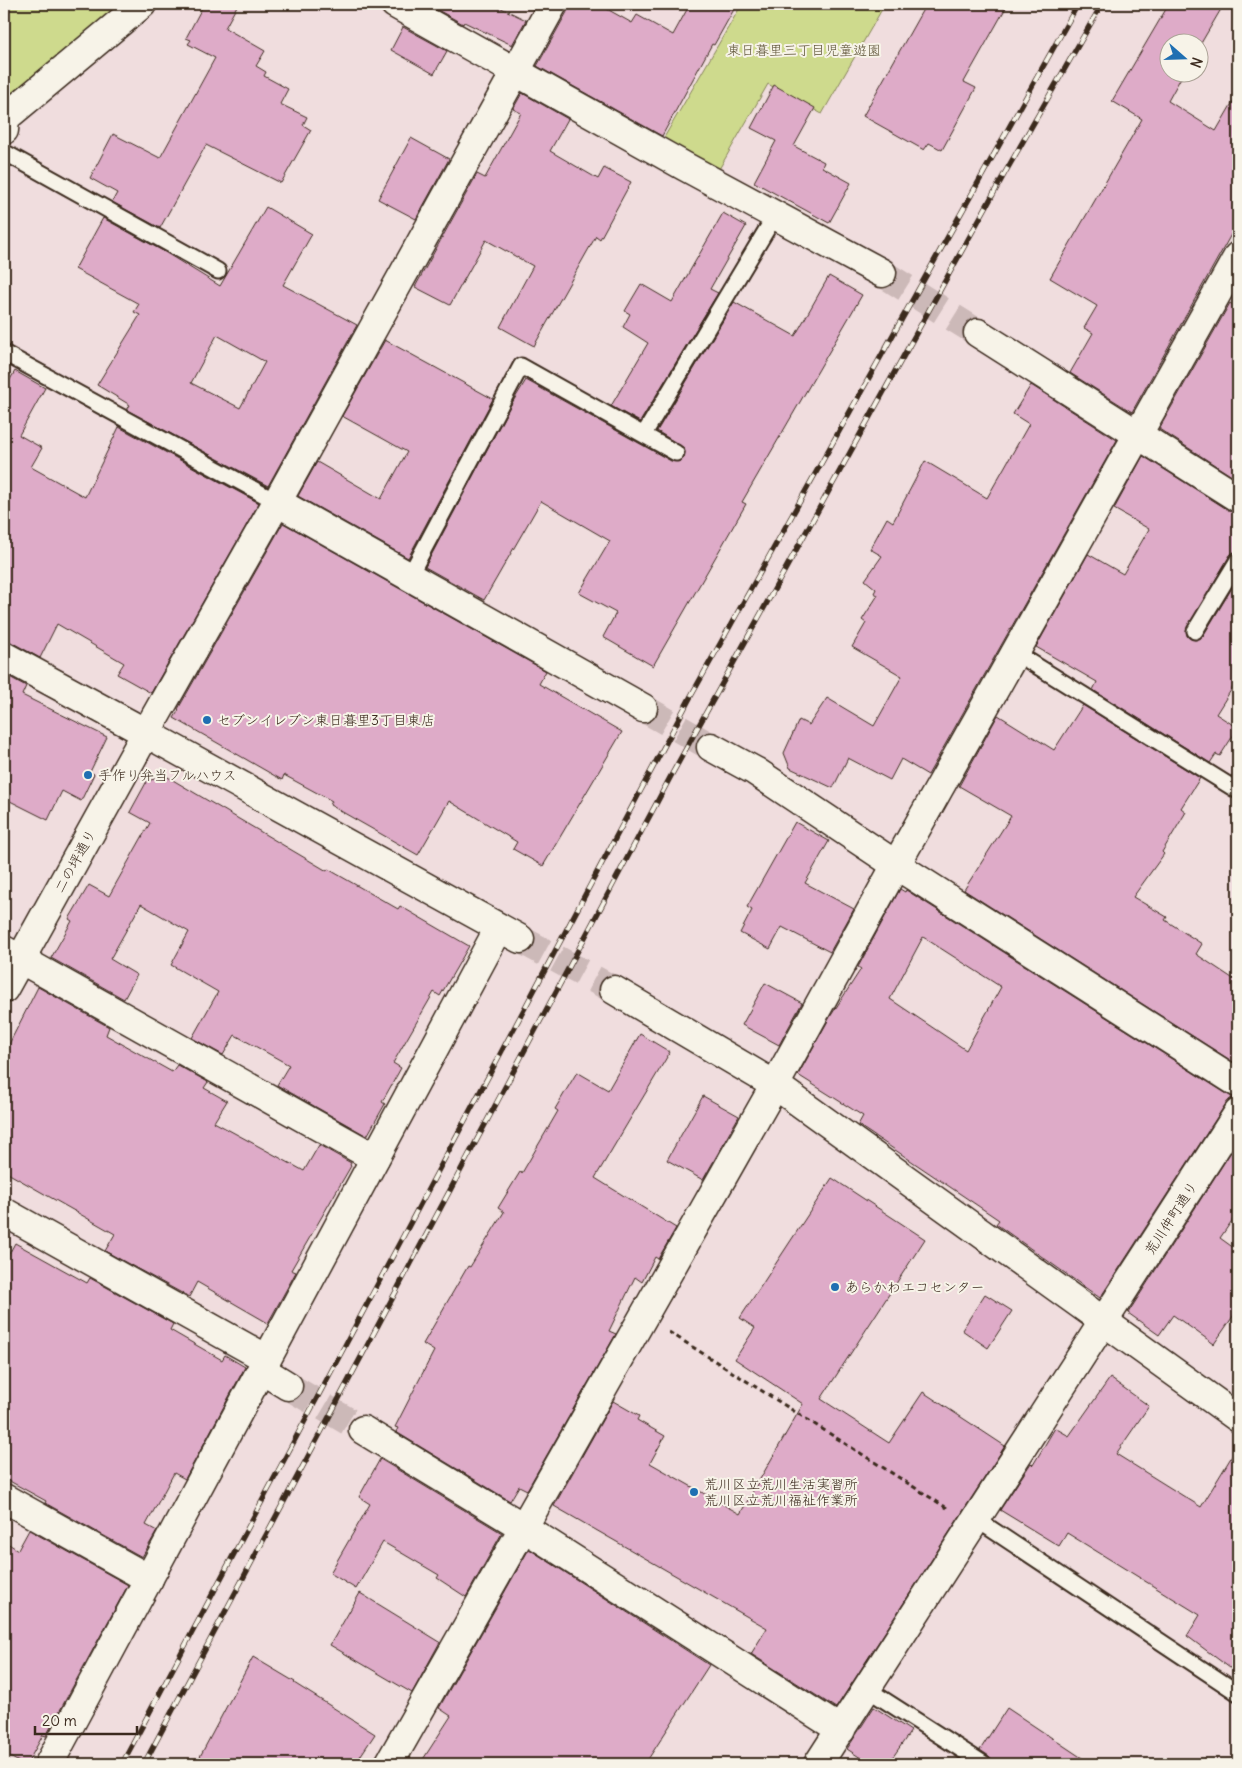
<svg xmlns="http://www.w3.org/2000/svg" width="1242" height="1768" font-family="Delius,'Klee One',sans-serif">
	<style>
		.green { fill: #ceda8d; stroke: #848256 }
		.building { fill: #deabc8; stroke: #3b2a1e; fill-rule: evenodd }
		.lines { fill: none; stroke-linecap: round; stroke-linejoin: round }
		.street-tunnel { stroke: #ccb9b8; stroke-width: 28; stroke-dasharray: 28 14; stroke-linecap: butt }
		.secondary-tunnel { stroke: #ccb9b8; stroke-width: 28; stroke-dasharray: 28 14; stroke-linecap: butt }
		.lane-casing { stroke: #3b2a1e; stroke-width: 19 }
		.street-casing { stroke: #3b2a1e; stroke-width: 31 }
		.secondary-casing { stroke: #3b2a1e; stroke-width: 31 }
		.path { stroke: #3b2a1e; stroke-width: 3; stroke-dasharray: 5 4; stroke-linecap: butt }
		.lane { stroke: #f7f3e8; stroke-width: 15 }
		.street { stroke: #f7f3e8; stroke-width: 28 }
		.secondary { stroke: #f7f3e8; stroke-width: 28 }
		.rail-casing { stroke: #3b2a1e; stroke-width: 5.5 }
		.rail { stroke: #f7f3e8; stroke-width: 4; stroke-dasharray: 11; stroke-linecap: butt }
		.poi-dot { fill: #1f6fb2; stroke: #f7f3e8; stroke-width: 2 }
		.labels { text-anchor: middle; dominant-baseline: central; stroke-width: 4; stroke-linejoin: round; paint-order: stroke }
		.park-label { font-size: 14px; fill: #60563a; stroke: #f7f3e8 }
		.poi-label { font-size: 14px; fill: #3b2a1e; stroke: #f7f3e8; text-anchor: start }
		.street-label { font-size: 14px; fill: #3b2a1e; stroke: #f7f3e8 }
	</style>
	<rect width="100%" height="100%" fill="#f0ddde"/>
	<filter id="ink" filterUnits="userSpaceOnUse"><feTurbulence type="fractalNoise" baseFrequency=".02" numOctaves="2"/><feDisplacementMap in="SourceGraphic" scale="10" xChannelSelector="R" yChannelSelector="G"/><feConvolveMatrix kernelMatrix="1 2 1 2 8 2 1 2 1" color-interpolation-filters="sRGB"/></filter>
	<g filter="url(#ink)">
		<g class="green">
			<polygon points="4,4 116,4 119,14 4,102"/>
			<polygon points="742,4 885,4 822,114 768,84 718,171 662,141"/>
		</g>
		<g class="building">
			<polygon points="204,4 238,4 225,28 265,51 256,66 266,72 264,76 288,89 280,104 307,117 303,125 311,130 281,183 206,145 160,228 112,202 117,193 90,178 113,134 160,158 215,58 188,44 191,40 186,38"/>
			<polygon points="427,4 493,4 526,20 512,45 464,22 463,24"/>
			<polygon points="569,4 598,4 632,23 637,15 673,35 690,4 737,4 714,45 712,44 662,136 537,66 567,12"/>
			<polygon points="926,4 1008,4 964,82 976,88 942,150 929,143 924,150 863,116"/>
			<polygon points="1169,4 1224,4 1200,45 1200,42 1170,42 1170,72 1184,72 1168,101 1216,131 1238,93 1238,222 1132,412 1070,373 1093,333 1084,328 1097,306 1050,278 1142,119 1112,101"/>
			<polygon points="403,27 447,51 434,74 391,50"/>
			<polygon points="774,85 815,108 794,146 824,162 822,167 851,183 829,223 754,182 776,141 751,128"/>
			<polygon points="522,93 568,119 550,151 598,179 604,168 631,182 600,239 596,236 534,346 500,327 533,266 486,240 450,305 415,287 477,174 485,178 521,113 513,109"/>
			<polygon points="411,138 449,159 416,219 378,199"/>
			<path d="M266,207L312,234L283,285L357,325L268,486L127,410L130,405L97,385L140,315L134,312L139,304L75,269L103,218L163,251L220,286ZM217,335L265,362L240,408L191,383Z"/>
			<polygon points="723,213 746,226 710,289 718,293 640,422 611,406 648,343 623,327 630,314 625,311 641,284 672,302"/>
			<polygon points="829,276 862,295 742,502 746,504 653,666 603,637 616,613 579,593 610,541 541,501 484,600 425,567 509,408 526,380 671,461 680,461 684,457 685,452 684,448 657,431 734,302 795,336"/>
			<polygon points="1230,303 1238,308 1238,480 1159,429"/>
			<polygon points="385,340 493,399 408,558 298,496 317,462 381,499 407,452 342,416"/>
			<polygon points="15,371 45,388 19,435 42,448 31,467 85,497 119,427 259,503 151,693 117,674 124,663 57,624 40,658 11,642 4,640 4,390"/>
			<polygon points="1031,385 1117,440 928,775 901,759 890,780 848,758 833,788 790,768 784,753 799,720 809,725 827,698 874,726 902,676 852,647 866,623 862,620 878,595 874,593 876,589 865,580 882,556 870,549 887,518 893,522 925,461 987,498 1029,424 1013,414"/>
			<polygon points="1143,456 1230,511 1238,513 1238,551 1230,555 1186,630 1187,636 1191,639 1195,640 1203,636 1238,578 1238,679 1216,714 1238,728 1220,756 1216,754 1210,763 1093,690 1097,682 1036,647 1088,554 1123,574 1149,529 1114,509"/>
			<polygon points="283,523 546,671 539,684 622,732 543,866 513,849 517,842 449,801 418,855 330,805 332,801 284,775 282,780 174,718 179,710 178,709"/>
			<polygon points="4,674 26,686 22,695 107,737 90,772 94,774 81,801 62,791 48,820 4,798"/>
			<polygon points="1083,705 1200,778 1181,808 1186,812 1162,852 1164,854 1133,897 1167,917 1165,920 1202,944 1196,954 1238,982 1238,1065 964,890 1011,816 959,786 998,715 1054,750"/>
			<polygon points="166,776 327,871 328,869 398,909 400,906 469,946 440,996 434,992 393,1063 401,1068 382,1102 385,1104 367,1136 277,1085 289,1065 235,1035 223,1055 192,1038 218,992 171,965 189,932 141,904 110,959 137,975 124,999 51,958 72,921 69,919 89,885 109,896 150,823 130,812 147,781"/>
			<polygon points="795,822 829,841 805,883 854,909 830,952 782,927 770,949 740,933 752,910 747,907"/>
			<path d="M900,889L905,892L906,890L1230,1096L1235,1098L1230,1099L1225,1105L1100,1298L996,1224L999,1220L858,1125L863,1116L798,1075L830,1017L861,969L858,967ZM923,937L1001,987L966,1050L890,999Z"/>
			<polygon points="765,983 802,1003 779,1045 742,1025"/>
			<polygon points="38,987 109,1027 106,1035 172,1072 177,1065 208,1082 204,1088 227,1101 214,1122 304,1171 319,1145 351,1163 350,1165 351,1166 291,1270 296,1272 268,1323 197,1282 189,1297 105,1251 115,1234 4,1171 4,1054"/>
			<polygon points="640,1034 670,1052 595,1178 676,1228 658,1259 655,1257 642,1282 635,1277 609,1331 616,1334 527,1490 519,1486 510,1501 396,1432 398,1428 395,1427 434,1351 423,1344 468,1266 470,1267 504,1212 498,1208 520,1172 522,1173 558,1111 555,1109 577,1072 608,1090"/>
			<polygon points="703,1096 739,1116 703,1180 667,1160"/>
			<polygon points="1238,1141 1238,1212 1220,1238 1238,1251 1238,1309 1214,1344 1173,1315 1159,1335 1128,1313"/>
			<polygon points="832,1178 925,1239 821,1399 889,1443 923,1392 1005,1446 836,1708 751,1654 767,1628 554,1506 613,1401 639,1416 637,1420 665,1436 650,1463 740,1514 803,1404 735,1359 755,1328 740,1318"/>
			<polygon points="15,1243 87,1283 90,1278 173,1324 170,1330 222,1360 225,1355 245,1367 185,1479 174,1473 146,1525 157,1531 142,1557 45,1503 46,1501 4,1478 4,1263"/>
			<polygon points="985,1294 1012,1311 988,1348 962,1330"/>
			<polygon points="1110,1378 1149,1406 1116,1454 1201,1507 1238,1446 1238,1674 1187,1636 1200,1615 1067,1533 1059,1546 1000,1510 1031,1463 1033,1465 1055,1428 1069,1436"/>
			<polygon points="380,1459 502,1533 466,1597 437,1578 439,1575 383,1542 356,1589 330,1573 370,1504 359,1497"/>
			<polygon points="29,1530 128,1585 46,1736 43,1735 27,1764 23,1764 4,1754 4,1541 18,1550"/>
			<polygon points="529,1549 709,1665 645,1764 420,1764 451,1716 439,1708"/>
			<polygon points="360,1593 440,1642 412,1693 330,1645"/>
			<polygon points="253,1657 295,1682 294,1683 375,1734 355,1764 196,1764"/>
			<polygon points="874,1707 911,1731 888,1764 870,1764 847,1749"/>
			<polygon points="1007,1708 1091,1764 998,1764 993,1761 989,1756 980,1750"/>
		</g>
		<g class="lines">
			<g class="street-tunnel">
				<polyline points="882,273 978,333"/>
				<polyline points="643,708 711,747"/>
				<polyline points="288,1386 363,1430"/>
			</g>
			<polyline class="secondary-tunnel" points="520,939 614,990"/>
			<defs>
				<g id="lane">
					<polyline points="4,152 218,271"/>
					<polyline points="4,353 277,502"/>
					<polyline points="644,434 776,214"/>
					<polyline points="409,577 521,366 676,453"/>
					<polyline points="1195,631 1238,560"/>
					<polyline points="1016,653 1238,791"/>
					<polyline points="976,1519 1238,1693"/>
					<polyline points="867,1689 984,1764"/>
				</g>
				<g id="street">
					<polyline points="395,4 684,166 882,273"/>
					<polyline points="4,130 5,118 142,4"/>
					<polyline points="978,333 1238,498"/>
					<polyline points="277,502 643,708"/>
					<polyline points="4,656 146,733 277,502 553,4"/>
					<polyline points="711,747 755,771 896,865 1238,1083"/>
					<polyline points="4,950 375,1158"/>
					<polyline points="4,1212 267,1359"/>
					<polyline points="262,1370 288,1386"/>
					<polyline points="363,1430 523,1527 841,1730"/>
					<polyline points="4,1498 149,1579"/>
					<polyline points="49,1764 499,928"/>
					<polyline points="389,1764 775,1085 896,865 1238,256"/>
					<polyline points="818,1764 1238,1113"/>
				</g>
				<g id="secondary">
					<polyline points="4,989 146,733 520,939"/>
					<polyline points="614,990 775,1085 1238,1418"/>
				</g>
			</defs>
			<use href="#lane" class="lane-casing"/>
			<use href="#street" class="street-casing"/>
			<use href="#secondary" class="secondary-casing"/>
			<polyline class="path" points="669,1332 947,1508"/>
			<use href="#lane" class="lane"/>
			<use href="#street" class="street"/>
			<use href="#secondary" class="secondary"/>
			<defs>
				<g id="rail">
					<polyline points="122,1764 691,696 1078,4"/>
					<polyline points="144,1764 672,774 1006,171 1102,4"/>
				</g>
			</defs>
			<use href="#rail" class="rail-casing"/>
			<use href="#rail" class="rail"/>
		</g>
	</g>
	<g class="poi-dot">
		<circle cx="207" cy="720" r="5"/>
		<circle cx="88" cy="775" r="5"/>
		<circle cx="835" cy="1287" r="5"/>
		<circle cx="694" cy="1492" r="5"/>
	</g>
	<g class="labels">
		<g class="park-label">
			<text x="804" y="50">東日暮里三丁目児童遊園</text>
		</g>
		<g class="poi-label">
			<text x="217" y="720">セブンイレブン東日暮里3丁目東店</text>
			<text x="98" y="775">手作り弁当フルハウス</text>
			<text x="845" y="1287">あらかわエコセンター</text>
			<text x="704" y="1484">荒川区立荒川生活実習所<tspan x="704" dy="16">荒川区立荒川福祉作業所</tspan></text>
		</g>
		<g class="street-label">
			<text transform="translate(75 861) rotate(-61)">二の坪通り</text>
			<text transform="translate(1171 1218) rotate(-57)">荒川仲町通り</text>
		</g>
	</g>
	<rect width="1242" height="1768" fill="none" stroke="#f7f3e8" stroke-width="20"/>
	<rect x="10" y="10" width="1222" height="1748" fill="none" stroke="#3b2a1e" stroke-width="2" filter="url(#ink)"/>
	<g transform="translate(1184 58) rotate(110)"><circle r="24" fill="#f7f3e8" stroke="#aca397"/>
	<path d="M0-4L9 19L0 12L-9 19Z" fill="#1f6fb2"/>
	<text y="-8" font-size="14" font-weight="bold" text-anchor="middle" fill="#3b2a1e">N</text>
	</g>
	<path d="M35 1726v8h102v-8" fill="none" stroke="#3b2a1e" stroke-width="2.5"/>
	<text x="42" y="1726" font-size="15" fill="#3b2a1e" stroke="#f7f3e8" stroke-width="4" paint-order="stroke">20 m</text>
</svg>
